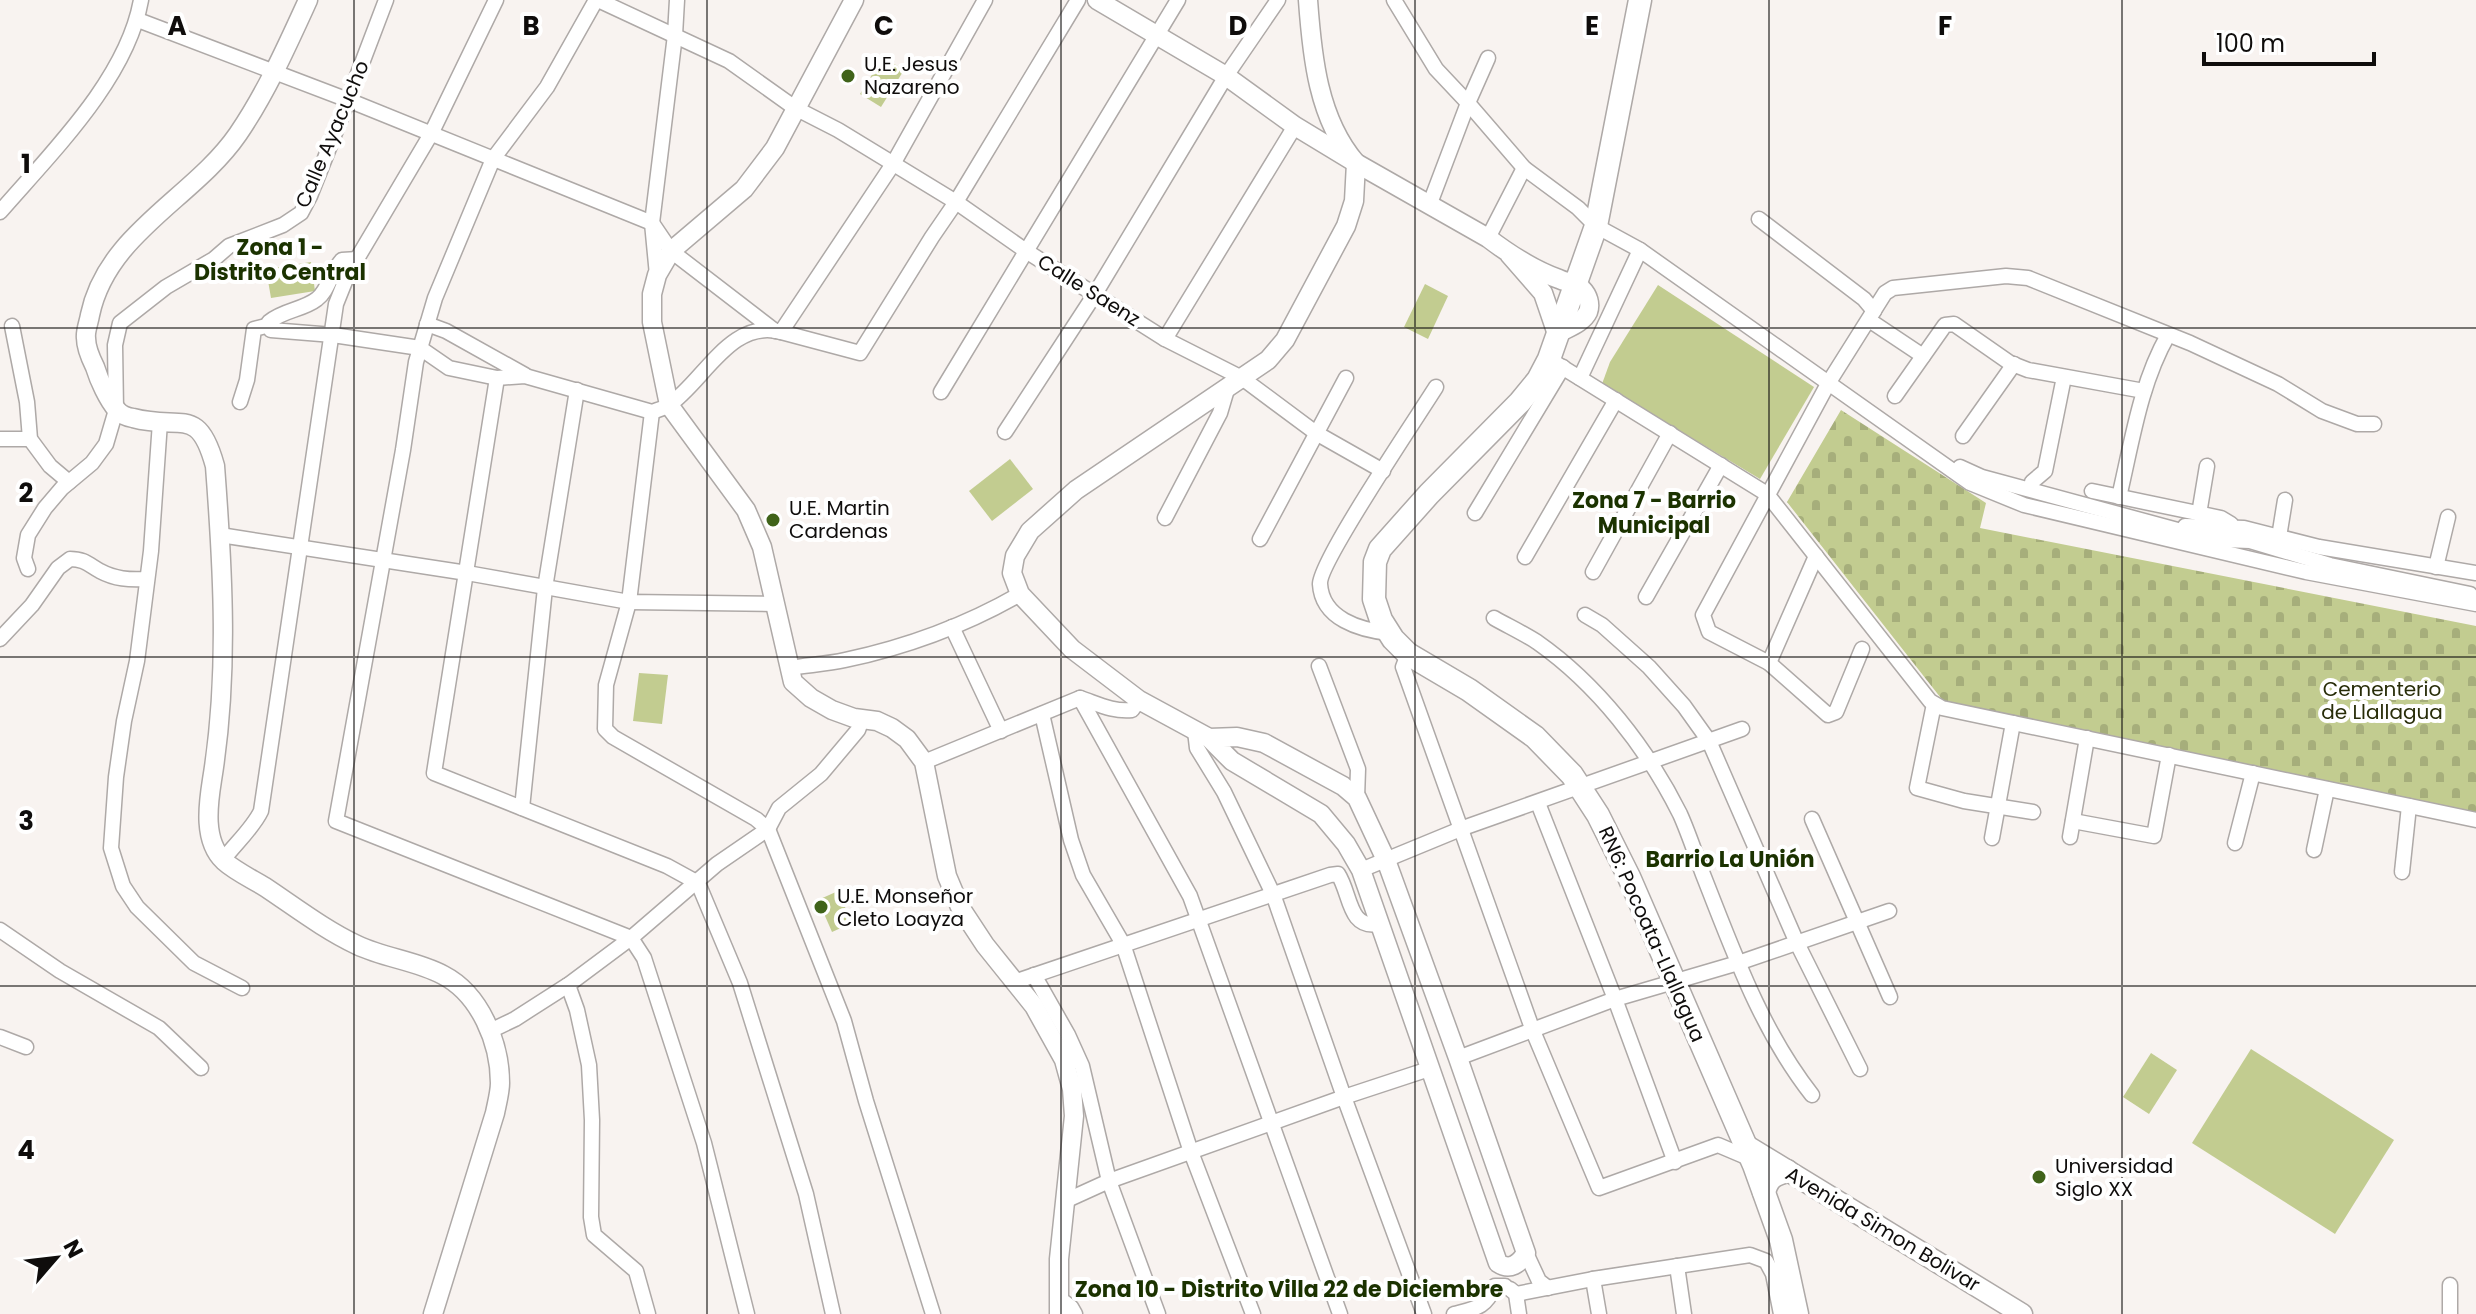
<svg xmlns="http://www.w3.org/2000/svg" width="2476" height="1314" font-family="Poppins,sans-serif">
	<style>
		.cemetery { fill: url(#cemetery-stones) }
		.green { fill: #c2cc90 }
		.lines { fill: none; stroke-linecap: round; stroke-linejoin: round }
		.minor-casing { stroke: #aea9a7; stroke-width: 17 }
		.tertiary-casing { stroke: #aea9a7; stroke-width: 21 }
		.secondary-casing { stroke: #aea9a7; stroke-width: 23 }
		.trunk-casing { stroke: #aea9a7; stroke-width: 25 }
		.minor { stroke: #fff; stroke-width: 14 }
		.tertiary { stroke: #fff; stroke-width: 18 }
		.secondary { stroke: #fff; stroke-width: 20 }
		.trunk { stroke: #fff; stroke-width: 22 }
		.grid { fill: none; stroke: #0f0d0c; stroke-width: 2; stroke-opacity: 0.55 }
		.poi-dot { fill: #40631a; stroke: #fff; stroke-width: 3 }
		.labels { text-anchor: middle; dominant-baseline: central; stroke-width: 8; stroke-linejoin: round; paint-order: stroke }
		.poi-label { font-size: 20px; fill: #0f0d0c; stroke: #fff; text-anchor: start }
		.street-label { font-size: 20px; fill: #0f0d0c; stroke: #fff }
		.park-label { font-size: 20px; fill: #282d09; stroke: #fff }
		.neighbourhood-label { font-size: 22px; font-weight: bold; fill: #1b3200; stroke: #fff }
		.grid-label { font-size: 26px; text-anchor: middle; font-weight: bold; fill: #0f0d0c; stroke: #fff; stroke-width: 8; stroke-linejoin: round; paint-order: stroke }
	</style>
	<defs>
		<pattern id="cemetery-stones" width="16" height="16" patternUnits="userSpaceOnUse" patternTransform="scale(2)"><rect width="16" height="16" fill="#c2cc90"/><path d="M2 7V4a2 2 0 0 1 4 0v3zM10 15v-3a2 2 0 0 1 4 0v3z" fill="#a6ae7b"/></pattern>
	</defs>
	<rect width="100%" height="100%" fill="#f8f3f0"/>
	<polygon class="cemetery" points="1841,410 1986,503 1980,528 2476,626 2476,813 1944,702 1787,502"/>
	<g class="green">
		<polygon points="883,57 904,70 881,107 860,94"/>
		<polygon points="311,262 315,291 271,298 266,269"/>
		<polygon points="1425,284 1448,296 1428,339 1404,327"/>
		<polygon points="1658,285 1814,387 1760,479 1602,384 1610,362"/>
		<polygon points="1010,459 1033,489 992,521 969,491"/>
		<polygon points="639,673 668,675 662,724 633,721"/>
		<polygon points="838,891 852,923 832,932 818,900"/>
		<polygon points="2251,1049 2394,1140 2335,1234 2192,1143"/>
		<polygon points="2151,1053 2177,1070 2149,1114 2123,1097"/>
	</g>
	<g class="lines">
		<defs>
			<g id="minor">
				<polyline points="596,0 547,87 493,159 435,298 416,362 403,450 336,821 631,938 644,958 704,1143 747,1314"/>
				<polyline points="598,0 729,61 795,108 838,130 956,202 1026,251 1165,339 1242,378 1316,433 1383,471"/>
				<polyline points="1394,0 1436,69 1468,103 1524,168 1578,208 1596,226 1640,250 1970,483 2024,505 2306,572 2476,604"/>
				<polyline points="138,20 348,100 652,223 671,251 775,331"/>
				<polyline points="1429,206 1468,103 1488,58"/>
				<path d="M0,212C51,153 127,79 141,0"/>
				<polyline points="1759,219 1864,299 1874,311"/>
				<polyline points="1488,238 1524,168"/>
				<path d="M358,259L342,260C331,272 328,291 317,299C303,310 283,310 269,322L271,330L333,335L420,348L449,368L497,378L525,376L652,412C657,410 665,408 669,405C704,381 731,318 781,332L893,164L985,0"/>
				<polyline points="657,275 652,223 675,35 677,0"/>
				<polyline points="1869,320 1923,356"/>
				<polyline points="427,324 446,331 525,375"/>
				<polyline points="12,326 27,402 30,439 50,466 69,482"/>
				<polyline points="781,332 860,353 932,237 956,202 1078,0"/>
				<polyline points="1165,339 1295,126"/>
				<polyline points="1549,359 1767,494 1930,701 1942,708 2476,820"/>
				<polyline points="497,378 434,773 667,866 698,883 740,983 806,1194 833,1314"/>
				<polyline points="1580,378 1640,250"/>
				<polyline points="941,392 1178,0"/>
				<polyline points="1895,396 1945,325 1954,324 2010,363 2028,370 2144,391"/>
				<polyline points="240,402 247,380 254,329 270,325"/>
				<polyline points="652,412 629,602 606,685 605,729 613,737 756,819 768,829 844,1021 866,1101 933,1314"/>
				<polyline points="160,422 151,551 137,661 124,721 116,777 111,848 123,886 137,907 194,963 242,988"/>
				<polyline points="1005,432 1095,294 1226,76 1278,0"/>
				<polyline points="1963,436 2014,364"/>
				<polyline points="0,439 30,439"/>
				<polyline points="1960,467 1982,477 2196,535 2223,540 2250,541 2330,565 2470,594"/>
				<polyline points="2032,482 2045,471 2064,377"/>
				<polyline points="2092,491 2221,518 2231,524"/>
				<path d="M2119,497C2132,442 2140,384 2168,335"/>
				<polyline points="1475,513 1563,367"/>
				<polyline points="2199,514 2207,466"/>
				<polyline points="1165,518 1220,413 1228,386"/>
				<polyline points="2185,526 2244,528 2319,547 2476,573"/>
				<polyline points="220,535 467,573 629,602 775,604"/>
				<polyline points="2279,537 2285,500"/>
				<polyline points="1260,539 1346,378"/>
				<polyline points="1525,557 1616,400"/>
				<polyline points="2436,567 2448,517"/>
				<polyline points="28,569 24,558 28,535 45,508 62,488 92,463 106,444 116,410 115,345 120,323 166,287 214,259 229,246 283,225 301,213 310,196 348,100 386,0"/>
				<polyline points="1593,572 1670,433"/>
				<polyline points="1646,597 1721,465"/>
				<polyline points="1585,615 1602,625 1649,667 1684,706 1709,741 1797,943 1860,1069"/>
				<path d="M1494,618C1508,626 1523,633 1537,642C1597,684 1647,748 1680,814C1689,834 1696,856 1704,877C1734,953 1761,1030 1812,1095"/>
				<polyline points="952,627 1001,731"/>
				<path d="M1389,633C1360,630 1322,619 1320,584C1319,562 1418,416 1436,387"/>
				<path d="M0,639L32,605L58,568L70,559C84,559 88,564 100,571C115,579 129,580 146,579"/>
				<polyline points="1862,649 1836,712 1828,715 1769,663 1709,632 1703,615 1829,382 1885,293 1893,288 2006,276 2028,278 2190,343 2278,384 2322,411 2357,424 2374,424"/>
				<polyline points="1408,654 1403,667 1533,1031 1599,1188 1718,1145 1751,1159"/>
				<polyline points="1769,663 1816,556"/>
				<polyline points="1319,666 1358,769 1357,798"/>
				<path d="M790,668C808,665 827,664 845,660C906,647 966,625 1020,594"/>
				<polyline points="1080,698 1190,896 1340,1314"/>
				<polyline points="1934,704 1917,788 1964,801 2033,812"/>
				<polyline points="1042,714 1071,840 1083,875 1123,944 1191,1152 1253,1314"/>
				<polyline points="1195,731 1197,748 1224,792 1273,894 1344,1097 1424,1314"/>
				<path d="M924,762L1080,698C1098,704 1113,712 1132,710L1139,700"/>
				<polyline points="1538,803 1615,999 1675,1162"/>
				<polyline points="522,808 545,588 577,390"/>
				<polyline points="1812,819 1890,997"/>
				<polyline points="2073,821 2154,836 2169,755"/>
				<polyline points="2070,837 2087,738"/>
				<polyline points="1992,838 2013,723"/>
				<polyline points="2235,843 2253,773"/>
				<polyline points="2314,850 2327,789"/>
				<path d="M223,860C235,844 253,828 261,811L336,304L348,274L431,134L496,0"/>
				<polyline points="1361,870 1463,828 1742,729"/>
				<polyline points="2402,872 2409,806"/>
				<polyline points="0,930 60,971 159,1028 201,1068"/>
				<polyline points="1034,975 1068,1035 1082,1066 1109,1181 1158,1314"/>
				<path d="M1014,982L1330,875L1338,874C1351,894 1348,929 1378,924"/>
				<polyline points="568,985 577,1010 589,1065 592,1120 591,1217 594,1235 636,1271 648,1314"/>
				<polyline points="490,1031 515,1019 568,985 631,938 717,864 768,829 779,808 821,774 858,730 862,719"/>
				<polyline points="0,1037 26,1047"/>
				<polyline points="1458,1058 1615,999 1738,963 1889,911"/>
				<polyline points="1065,1201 1109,1181 1344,1097 1429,1069"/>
				<polyline points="1526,1253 1539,1281 1548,1288"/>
				<polyline points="1677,1266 1684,1314"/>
				<polyline points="1593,1279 1599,1314"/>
				<polyline points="2450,1285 2450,1314"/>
				<polyline points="1510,1289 1516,1294 1519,1314"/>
				<polyline points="1516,1294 1593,1279 1750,1255 1766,1261 1773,1274 1781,1314"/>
				<polyline points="1059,1298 1071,1307 1075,1314"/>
				<path d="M1454,1314C1477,1308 1485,1308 1495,1286H1505"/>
			</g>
			<g id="tertiary">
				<path d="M308,0C287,46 266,93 238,134C194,198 107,233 90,315C89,322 85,331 86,338C86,347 91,359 95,367C99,380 108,400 117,410C121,415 127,417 133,418C181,431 198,404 215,466C223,571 229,676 212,780C208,805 203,841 224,861C235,871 252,879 265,887C295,907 325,930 357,945C384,958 417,961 443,975C480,994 500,1043 500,1083C500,1092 497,1103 495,1113L433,1314"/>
				<polyline points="854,0 775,148 744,189 671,251 657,275 652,294 652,322 669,405 746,510 762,547 793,682 811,698 832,710 854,718 877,721 892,728 907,739 924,762 947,876 960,907 985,945 1034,1006 1064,1060 1072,1089 1074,1116 1059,1259 1059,1314"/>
				<path d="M1097,0L1226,76L1295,126L1356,163L1488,238C1509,254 1534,270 1559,279C1567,283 1576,282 1582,289C1588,295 1591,304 1588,312C1583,323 1567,328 1557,334L1543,293L1509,254"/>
				<path d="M1209,738L1237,737L1264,743L1343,786L1357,798L1386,860L1458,1058L1526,1253C1519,1264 1510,1271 1498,1263L1361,870L1346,844L1321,814L1232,761L1209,738L1139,700L1072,649L1020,594L1012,573L1015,556L1030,531L1076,490L1268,360L1285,340L1346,226L1354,201L1356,163C1318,119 1312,56 1308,0"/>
			</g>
			<polyline id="secondary" points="1744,1144 2022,1314"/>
			<g id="trunk">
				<polyline points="1640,0 1596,226 1549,359 1538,380 1520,402 1429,494 1380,549 1375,562 1374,599 1381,620 1393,639 1408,654 1469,690 1535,737 1572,775 1598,815 1629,877 1754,1165 1781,1240 1797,1314"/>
				<path d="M1764,1192C1768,1178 1773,1175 1787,1171"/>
			</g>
		</defs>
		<use href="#minor" class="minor-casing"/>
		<use href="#tertiary" class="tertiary-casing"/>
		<use href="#secondary" class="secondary-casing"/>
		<use href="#trunk" class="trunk-casing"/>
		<use href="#minor" class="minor"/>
		<use href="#tertiary" class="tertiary"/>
		<use href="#secondary" class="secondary"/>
		<use href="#trunk" class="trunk"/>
	</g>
	<path class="grid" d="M354,0V1314M707,0V1314M1061,0V1314M1415,0V1314M1769,0V1314M2122,0V1314M0,328H2476M0,657H2476M0,986H2476"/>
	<g class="poi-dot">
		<circle cx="848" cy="76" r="8"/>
		<circle cx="773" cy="520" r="8"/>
		<circle cx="821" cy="907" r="8"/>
		<circle cx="2039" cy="1177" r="8"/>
	</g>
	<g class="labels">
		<g class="poi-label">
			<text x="864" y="64">U.E. Jesus<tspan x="864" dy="23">Nazareno</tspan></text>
			<text x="789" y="508">U.E. Martin<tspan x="789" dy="23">Cardenas</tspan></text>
			<text x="837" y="896">U.E. Monseñor<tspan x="837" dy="23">Cleto Loayza</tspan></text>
			<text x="2055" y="1166">Universidad<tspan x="2055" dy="23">Siglo XX</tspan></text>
		</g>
		<g class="street-label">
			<text transform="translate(332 134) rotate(-67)">Calle Ayacucho</text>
			<text transform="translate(1089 290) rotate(32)">Calle Saenz</text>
			<text transform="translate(1652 934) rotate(66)">RN6: Pocoata-Llallagua</text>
			<text transform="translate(1883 1229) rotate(31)">Avenida Simon Bolivar</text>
		</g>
		<g class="park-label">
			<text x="2382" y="689">Cementerio<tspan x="2382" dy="23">de Llallagua</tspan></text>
		</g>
		<g class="neighbourhood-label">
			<text x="280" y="247">Zona 1 -<tspan x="280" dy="25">Distrito Central</tspan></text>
			<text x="1654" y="500">Zona 7 - Barrio<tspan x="1654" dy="25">Municipal</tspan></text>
			<text x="1730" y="859">Barrio La Unión</text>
			<text x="1289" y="1289">Zona 10 - Distrito Villa 22 de Diciembre</text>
		</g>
	</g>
	<g class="grid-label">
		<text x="177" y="35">A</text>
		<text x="531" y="35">B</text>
		<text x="884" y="35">C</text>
		<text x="1238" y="35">D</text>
		<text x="1592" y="35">E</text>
		<text x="1945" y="35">F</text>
		<text x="26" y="173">1</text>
		<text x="26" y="502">2</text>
		<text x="26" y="830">3</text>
		<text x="26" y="1159">4</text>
	</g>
	<g transform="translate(56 1258) rotate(62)" stroke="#ffffff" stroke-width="6" paint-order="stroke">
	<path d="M0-6L14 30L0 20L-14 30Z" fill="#0f0d0c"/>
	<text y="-12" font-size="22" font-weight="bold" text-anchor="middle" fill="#0f0d0c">N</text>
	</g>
	<path d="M2204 52v12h170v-12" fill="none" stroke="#0f0d0c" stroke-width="4"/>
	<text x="2216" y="52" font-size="24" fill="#0f0d0c" stroke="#ffffff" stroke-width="6" paint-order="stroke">100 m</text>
</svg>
